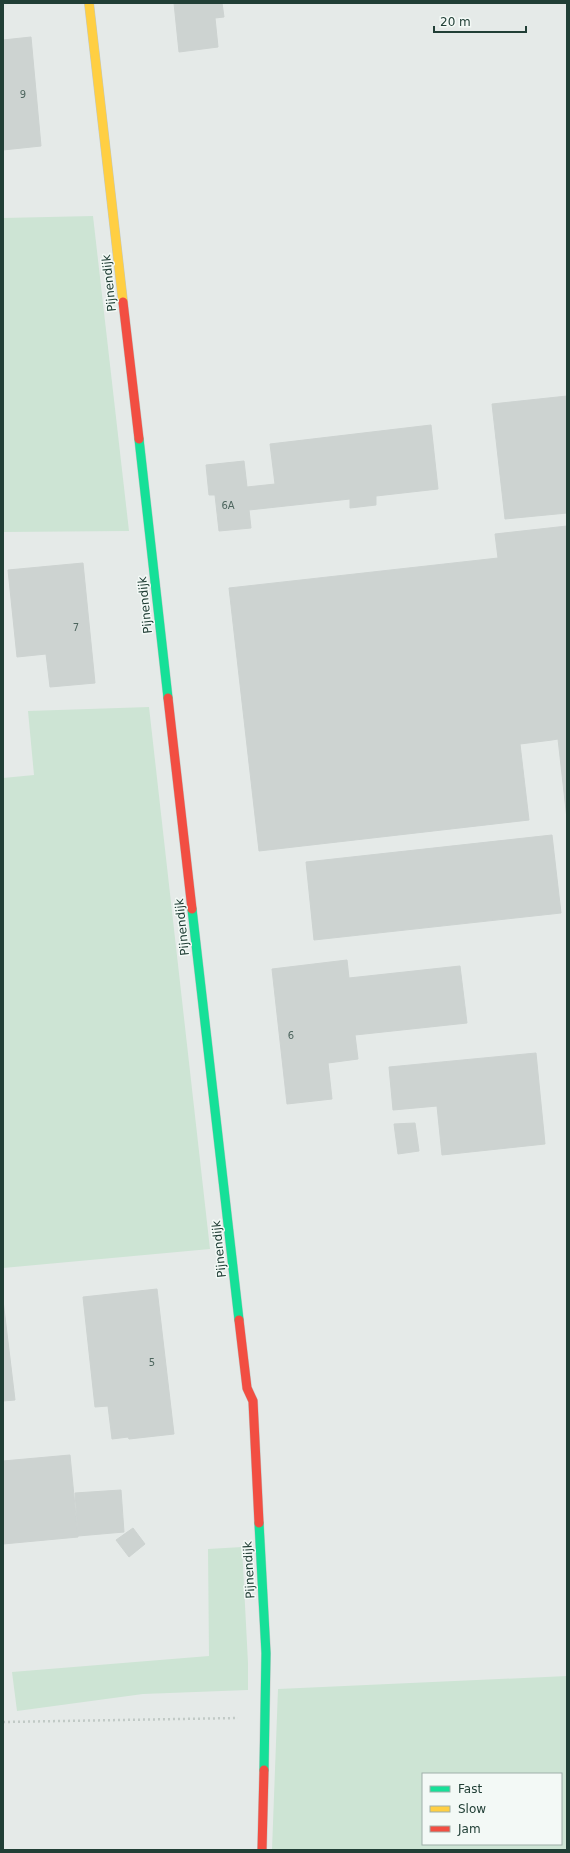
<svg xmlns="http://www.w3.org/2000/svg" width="570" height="1853" font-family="'DejaVu Sans',sans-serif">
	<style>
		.green { fill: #cde4d4; fill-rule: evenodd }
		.building { fill: #cdd3d1; stroke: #cdd3d1 }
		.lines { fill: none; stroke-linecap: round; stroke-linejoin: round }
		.fast-casing { stroke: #c0c8c5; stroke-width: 10 }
		.slow-casing { stroke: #c0c8c5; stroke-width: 10 }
		.jam-casing { stroke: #c0c8c5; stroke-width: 10 }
		.path { stroke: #c1cac6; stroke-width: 2.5; stroke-dasharray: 2 3; stroke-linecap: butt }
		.fast { stroke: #16e098; stroke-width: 9 }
		.slow { stroke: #ffcf43; stroke-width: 9 }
		.jam { stroke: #f24e42; stroke-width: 9 }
		.labels { text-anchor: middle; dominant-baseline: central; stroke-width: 3; stroke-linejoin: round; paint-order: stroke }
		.number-label { font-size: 10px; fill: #4d655e }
		.street-label { font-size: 12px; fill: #213f36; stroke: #f3f9f6 }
	</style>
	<rect width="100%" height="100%" fill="#e5eae8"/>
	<g class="green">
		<polygon points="93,216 129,531 3,532 3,218"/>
		<polygon points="149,707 210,1249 3,1268 3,778 34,775 28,711"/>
		<polygon points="242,1547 248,1663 248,1690 143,1694 17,1711 12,1672 209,1656 208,1549"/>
		<path d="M567,1676V1850H272L278,1689ZM423,1774H561V1844H423Z"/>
	</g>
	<g class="building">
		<polygon points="174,3 222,3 224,17 215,18 218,47 179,52"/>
		<polygon points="31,37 41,146 3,150 3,40"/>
		<polygon points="567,396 567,513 505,519 492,404"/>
		<polygon points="431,425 438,489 376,496 376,505 350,508 350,499 249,510 251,528 219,531 215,495 209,495 206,465 244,461 247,487 275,484 270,444"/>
		<polygon points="567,526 567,819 558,739 552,740 520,744 529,820 259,851 229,588 498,558 495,534"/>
		<polygon points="83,563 95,683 50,687 46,654 17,657 8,570"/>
		<polygon points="552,835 561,913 314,940 306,862"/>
		<polygon points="347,960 349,978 460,966 467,1023 355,1035 358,1059 328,1063 332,1099 287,1104 272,969"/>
		<polygon points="536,1053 545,1144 442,1155 437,1106 393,1110 389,1067"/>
		<polygon points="415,1123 419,1151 398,1154 394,1124"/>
		<polygon points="157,1289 174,1434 129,1439 128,1437 112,1439 108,1406 95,1407 83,1297"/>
		<polygon points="3,1300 15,1400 3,1401"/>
		<polygon points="70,1455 78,1537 3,1544 3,1461"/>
		<polygon points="121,1490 124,1532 78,1536 75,1493"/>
		<polygon points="133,1528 145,1544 129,1557 116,1540"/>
	</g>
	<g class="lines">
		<defs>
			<g id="fast">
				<polyline points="139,439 168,698"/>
				<polyline points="192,909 239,1320"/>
				<polyline points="259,1523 266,1653 264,1770"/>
			</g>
			<polyline id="slow" points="89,3 123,302"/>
			<g id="jam">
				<polyline points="123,302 139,439"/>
				<polyline points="168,698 192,909"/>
				<polyline points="239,1320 247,1388 253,1401 259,1523"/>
				<polyline points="262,1850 264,1770"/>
			</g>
		</defs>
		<use href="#fast" class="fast-casing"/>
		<use href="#slow" class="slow-casing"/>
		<use href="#jam" class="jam-casing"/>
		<polyline class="path" points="3,1722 238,1718"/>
		<use href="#fast" class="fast"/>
		<use href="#slow" class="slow"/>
		<use href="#jam" class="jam"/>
	</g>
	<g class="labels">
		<g class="number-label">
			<text x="23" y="94">9</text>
			<text x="228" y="505">6A</text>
			<text x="76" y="627">7</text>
			<text x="291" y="1035">6</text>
			<text x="152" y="1362">5</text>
		</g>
		<g class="street-label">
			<text transform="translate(109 283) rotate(-96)">Pijnendijk</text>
			<text transform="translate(145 605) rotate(-96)">Pijnendijk</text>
			<text transform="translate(182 927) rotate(-96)">Pijnendijk</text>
			<text transform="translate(219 1249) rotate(-96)">Pijnendijk</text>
			<text transform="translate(249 1570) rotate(-93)">Pijnendijk</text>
		</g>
	</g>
	<rect width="570" height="1853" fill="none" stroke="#213f36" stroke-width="8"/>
	<rect x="422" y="1773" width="140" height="72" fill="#f3f9f6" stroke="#9fafa9"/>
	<rect x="430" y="1786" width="20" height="6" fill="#16e098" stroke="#9fafa9"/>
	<text x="458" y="1793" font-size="12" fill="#213f36">Fast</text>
	<rect x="430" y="1806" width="20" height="6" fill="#ffcf43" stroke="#9fafa9"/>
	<text x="458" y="1813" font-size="12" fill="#213f36">Slow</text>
	<rect x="430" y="1826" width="20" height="6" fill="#f24e42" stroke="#9fafa9"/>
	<text x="458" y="1833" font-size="12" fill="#213f36">Jam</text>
	<path d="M434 26v6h92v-6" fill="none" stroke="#213f36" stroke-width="2"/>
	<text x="440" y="26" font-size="12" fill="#213f36" stroke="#f3f9f6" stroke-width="3" paint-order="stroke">20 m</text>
</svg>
